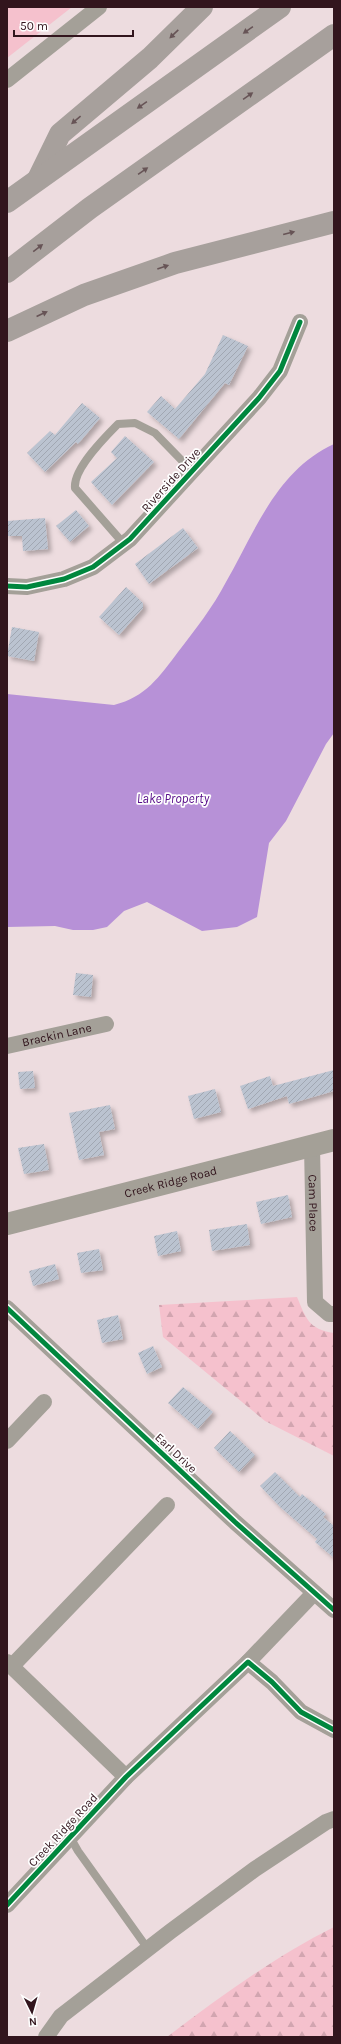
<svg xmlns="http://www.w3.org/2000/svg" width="341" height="2044" font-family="Karla,sans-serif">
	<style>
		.grass { fill: #f5c1cd }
		.forest { fill: url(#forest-firs) }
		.water { fill: #b791d7 }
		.building { fill: url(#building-hatch); filter: url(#shadow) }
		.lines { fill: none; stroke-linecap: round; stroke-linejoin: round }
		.service { stroke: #a4a098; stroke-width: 8 }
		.minor { stroke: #a4a098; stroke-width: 16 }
		.secondary { stroke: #a4a097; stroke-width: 22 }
		.motorway { stroke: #a7a09c; stroke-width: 22 }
		.cycleway-casing { stroke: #fefefe; stroke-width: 8 }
		.cycleway { stroke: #00873e; stroke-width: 5 }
		.oneway { fill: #675456 }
		.labels { text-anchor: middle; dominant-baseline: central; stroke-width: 3.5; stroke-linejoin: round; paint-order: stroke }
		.street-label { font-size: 12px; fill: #32151d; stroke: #fefefe }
		.water-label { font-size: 13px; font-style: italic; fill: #550a88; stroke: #fefefe }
	</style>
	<defs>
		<pattern id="forest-firs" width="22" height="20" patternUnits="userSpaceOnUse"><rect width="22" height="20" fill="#f5c1cd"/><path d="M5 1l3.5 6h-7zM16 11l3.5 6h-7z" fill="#d2a5b0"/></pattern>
		<pattern id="building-hatch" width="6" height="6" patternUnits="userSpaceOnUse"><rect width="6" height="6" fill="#bbc3d0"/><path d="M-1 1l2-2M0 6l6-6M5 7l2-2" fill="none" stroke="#a1a7b2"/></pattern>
		<filter id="shadow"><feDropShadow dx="3.5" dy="3.5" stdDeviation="2" flood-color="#0004"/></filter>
	</defs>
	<rect width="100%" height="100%" fill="#eddcdf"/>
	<polygon class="grass" points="7,7 72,7 7,58"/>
	<g class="forest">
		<path d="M297,1297C306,1318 308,1329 334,1333V1456L265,1421L163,1337L159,1305Z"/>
		<path d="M334,1927V2037H167C218,1998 276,1956 334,1927Z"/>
	</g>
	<path class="water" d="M334,444V733L326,744L286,821L269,843L257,917L237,927L202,931L147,902L124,911L107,927L93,930H73L55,926L7,927V694L114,705C146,697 159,677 178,652C195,630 213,607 226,582C255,531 277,470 334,444Z"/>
	<g class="building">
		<polygon points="223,335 248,346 229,385 225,383 179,439 147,412 161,396 175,409 205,374"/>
		<polygon points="82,403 100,418 78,444 76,442 45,472 27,453 50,431 55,435"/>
		<polygon points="125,436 154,462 112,505 91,482 117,458 111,452"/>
		<polygon points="76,510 89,526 70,542 56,526"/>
		<polygon points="45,518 48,549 23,551 22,536 7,536 7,521"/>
		<polygon points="183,528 198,548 149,584 135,564"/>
		<polygon points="126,587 143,603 143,608 119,635 99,617"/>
		<polygon points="12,627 39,632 34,661 7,656"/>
		<polygon points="76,973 93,975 91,997 73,995"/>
		<polygon points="334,1070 334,1091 289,1104 287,1096 248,1109 240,1086 270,1076 273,1086"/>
		<polygon points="33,1071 35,1088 20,1089 18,1072"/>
		<polygon points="215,1089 221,1112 194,1119 188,1096"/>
		<polygon points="110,1105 115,1129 99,1132 104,1155 79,1160 69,1113"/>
		<polygon points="44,1144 49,1170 24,1174 18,1148"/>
		<polygon points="288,1195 292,1217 261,1224 256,1202"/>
		<polygon points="247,1224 250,1245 212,1251 209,1230"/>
		<polygon points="177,1231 181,1251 158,1256 154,1236"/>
		<polygon points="99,1249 103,1270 81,1273 77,1253"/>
		<polygon points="55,1264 59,1279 33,1286 29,1271"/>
		<polygon points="118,1315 123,1339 102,1343 97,1320"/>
		<polygon points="153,1346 162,1367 147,1374 138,1353"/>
		<polygon points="183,1387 213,1412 198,1429 168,1403"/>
		<polygon points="230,1431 255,1455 239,1472 214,1448"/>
		<polygon points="275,1472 300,1497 302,1494 326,1514 323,1517 334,1526 334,1558 315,1542 317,1539 280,1507 260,1486"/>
	</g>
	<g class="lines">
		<g class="service">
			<path d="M124,544L75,488C73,469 105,437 118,424L135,423L155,433L193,472"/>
			<polyline points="70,1837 78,1851 148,1949"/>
		</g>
		<g class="minor">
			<polyline points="7,80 99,7"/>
			<polyline points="7,586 27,587 64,579 93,567 130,539 259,398 280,371 300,322"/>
			<path id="s1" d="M7,1046L106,1024"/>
			<path id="s2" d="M312,1146L315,1302L329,1314H334"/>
			<polyline points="7,1308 235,1522 334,1610"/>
			<polyline points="7,1441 44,1402"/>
			<polyline points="7,1662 126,1777"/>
			<polyline points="248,1662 314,1593"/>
			<polyline points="12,1666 167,1505"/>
			<polyline points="7,1905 126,1777 248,1662 272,1682 301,1712 334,1730"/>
			<polyline points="46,2037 61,2016 171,1931 255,1869 326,1822 334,1819"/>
		</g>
		<path class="secondary" id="s3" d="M7,1224L334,1140"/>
		<g class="motorway">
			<polyline points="38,179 60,134 150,58 202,7"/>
			<polyline points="7,202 280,7"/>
			<polyline points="7,272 90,208 334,35"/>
			<polyline points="7,331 84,295 175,263 334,222"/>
		</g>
		<defs>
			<g id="cycleway">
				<polyline points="7,586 27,587 64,579 93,567 130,539 259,398 280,371 300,322"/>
				<polyline points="7,1308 235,1522 334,1610"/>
				<polyline points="7,1905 126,1777 248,1662 272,1682 301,1712 334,1730"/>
			</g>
		</defs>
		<use href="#cycleway" class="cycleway-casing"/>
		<use href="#cycleway" class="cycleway"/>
	</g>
	<defs><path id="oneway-solid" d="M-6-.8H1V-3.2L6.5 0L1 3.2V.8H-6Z"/></defs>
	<g class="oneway">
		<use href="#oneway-solid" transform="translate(248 30) rotate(145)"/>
		<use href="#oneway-solid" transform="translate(174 34) rotate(136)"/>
		<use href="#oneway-solid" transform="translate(248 96) rotate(-35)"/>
		<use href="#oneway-solid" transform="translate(142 105) rotate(145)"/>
		<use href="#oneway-solid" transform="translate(76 120) rotate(140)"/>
		<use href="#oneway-solid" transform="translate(143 171) rotate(-35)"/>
		<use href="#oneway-solid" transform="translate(289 233) rotate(-14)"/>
		<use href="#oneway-solid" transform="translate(38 248) rotate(-37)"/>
		<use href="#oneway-solid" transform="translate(163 267) rotate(-19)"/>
		<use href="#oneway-solid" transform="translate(42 314) rotate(-25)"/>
	</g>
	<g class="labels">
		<g class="street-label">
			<text transform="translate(171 480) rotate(-48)">Riverside Drive</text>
			<text stroke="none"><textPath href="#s1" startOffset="51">Brackin Lane</textPath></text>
			<text stroke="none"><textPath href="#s3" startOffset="169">Creek Ridge Road</textPath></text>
			<text stroke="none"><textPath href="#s2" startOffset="57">Cam Place</textPath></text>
			<text transform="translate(176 1453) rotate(43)">Earl Drive</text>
			<text transform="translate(63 1830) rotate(-47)">Creek Ridge Road</text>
		</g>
		<g class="water-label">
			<text x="173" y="798">Lake Property</text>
		</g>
	</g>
	<rect width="341" height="2044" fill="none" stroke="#32151d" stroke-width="16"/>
	<g transform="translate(32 2012) rotate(175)" stroke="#fefefe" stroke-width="3" paint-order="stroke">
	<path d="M0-3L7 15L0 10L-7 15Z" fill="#32151d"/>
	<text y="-6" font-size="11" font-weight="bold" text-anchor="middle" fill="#32151d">N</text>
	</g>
	<path d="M14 30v6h119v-6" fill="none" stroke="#32151d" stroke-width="2"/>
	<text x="20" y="30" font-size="12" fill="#32151d" stroke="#fefefe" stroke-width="3" paint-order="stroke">50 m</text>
</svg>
